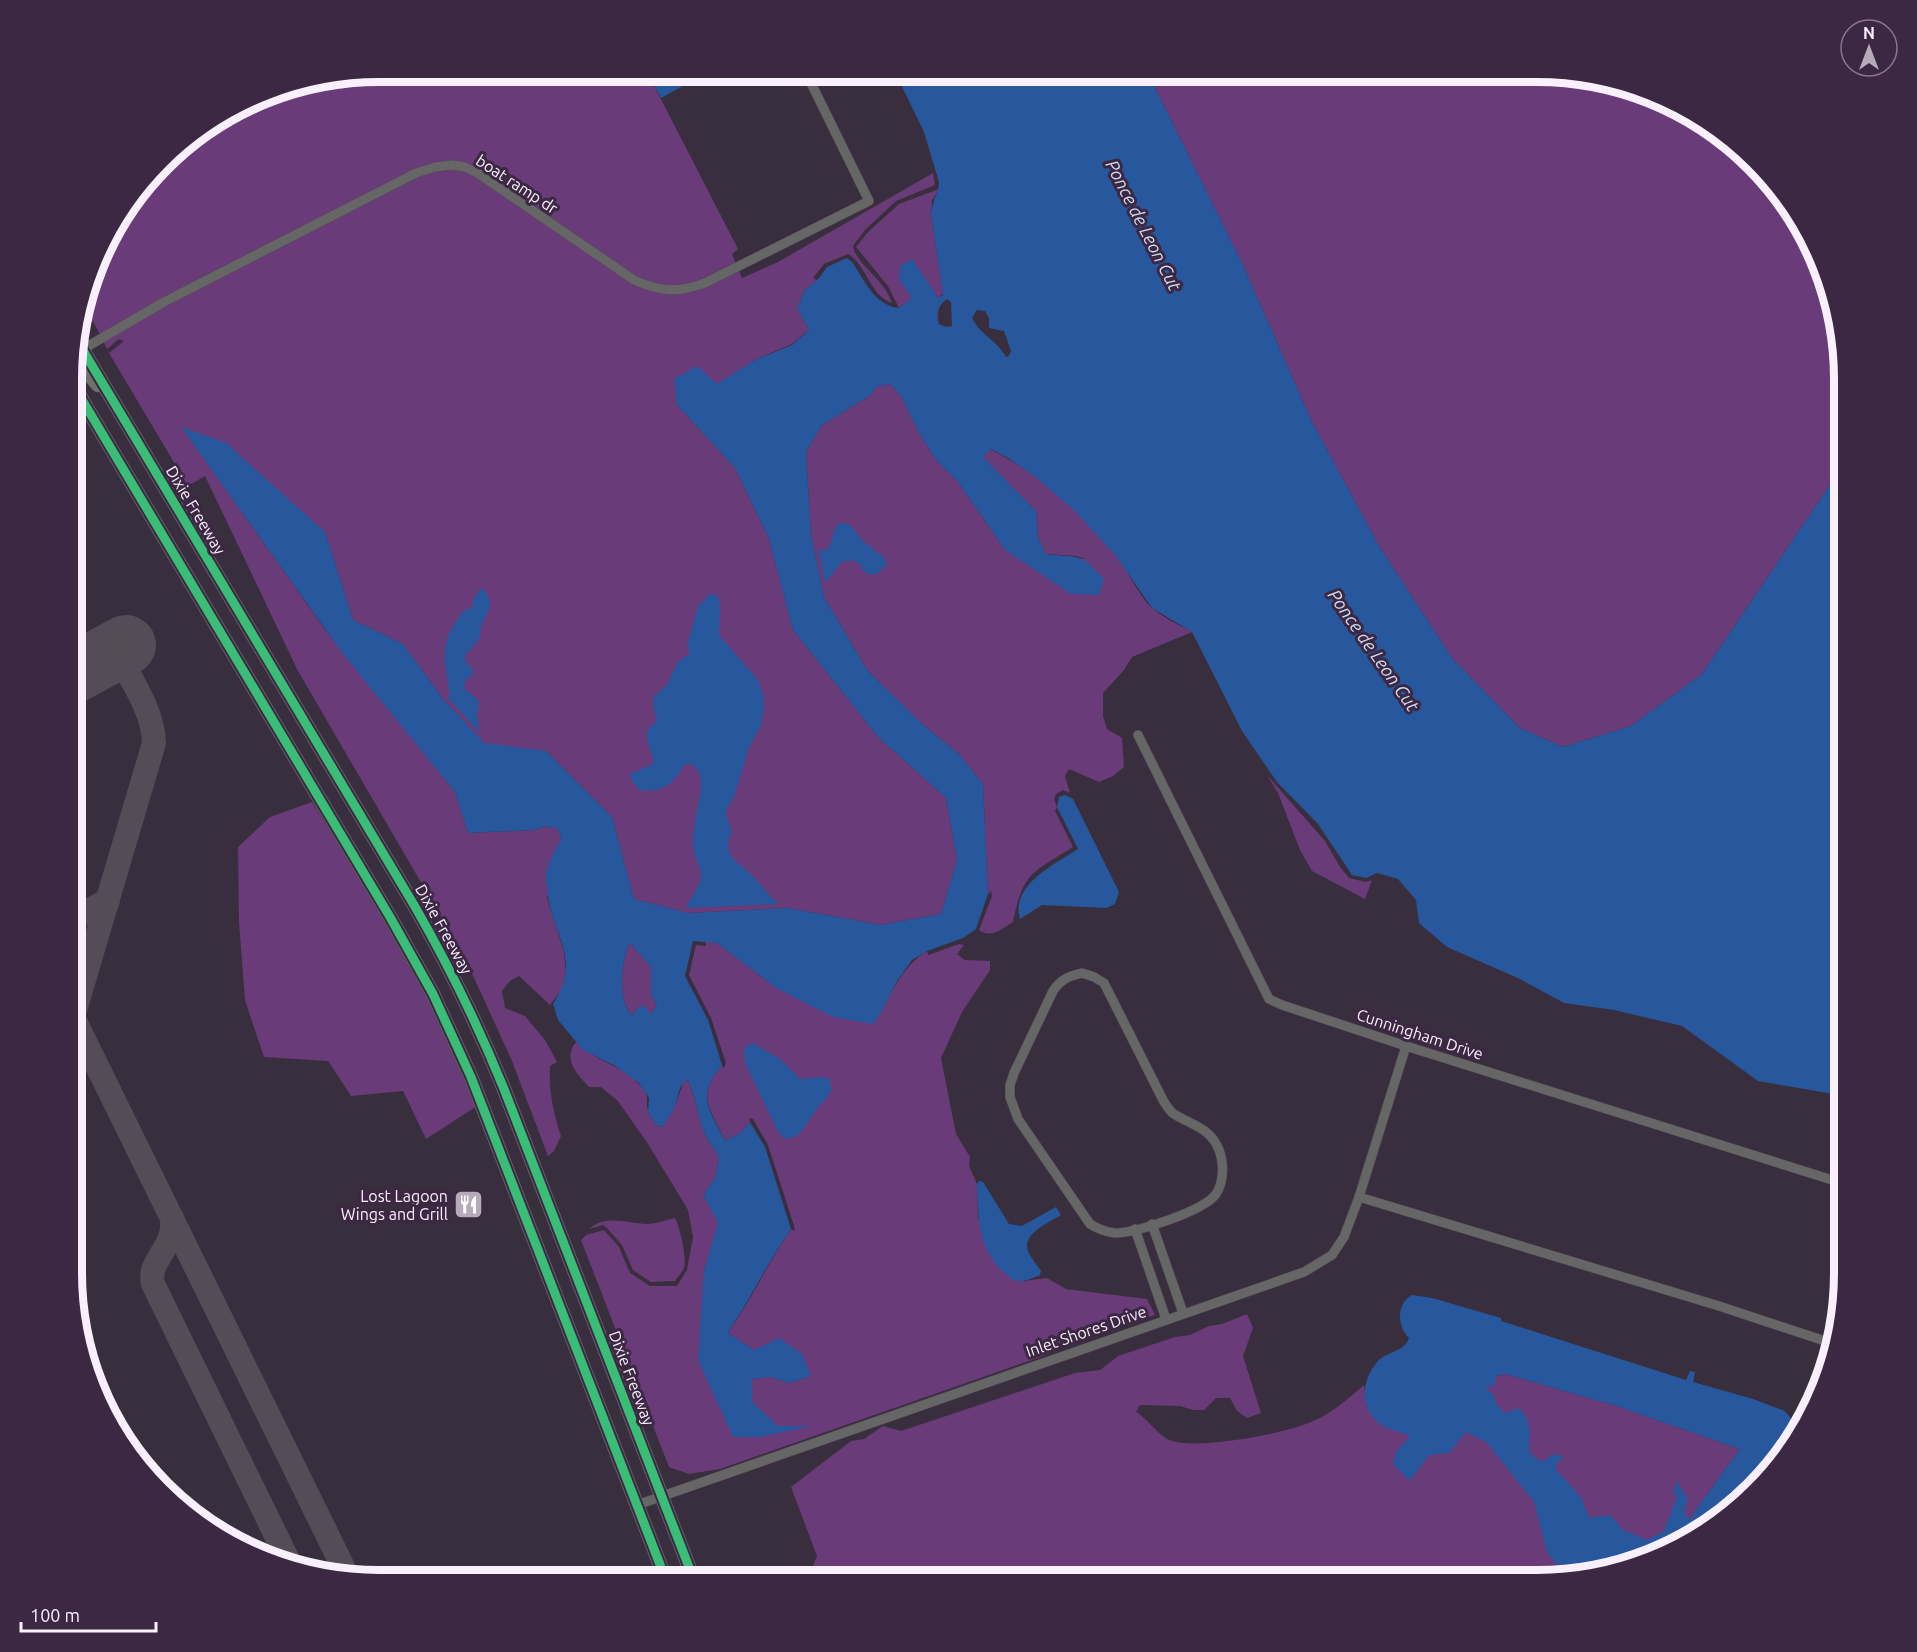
<svg xmlns="http://www.w3.org/2000/svg" width="1917" height="1652" font-family="Ubuntu,sans-serif">
	<style>
		.green { fill: #693b79 }
		.water { fill: #27589d; fill-rule: evenodd }
		.lines { fill: none; stroke-linecap: round; stroke-linejoin: round }
		.taxiway { stroke: #544c56; stroke-width: 24 }
		.runway { stroke: #544c56; stroke-width: 60 }
		.minor-casing { stroke: #534b56; stroke-width: 10 }
		.primary-casing { stroke: #534b56; stroke-width: 15 }
		.minor { stroke: #656665; stroke-width: 9 }
		.primary { stroke: #70706f; stroke-width: 14 }
		.cycleway-casing { stroke: #3c2843; stroke-width: 13 }
		.cycleway { stroke: #3abd76; stroke-width: 9 }
		.labels { text-anchor: middle; dominant-baseline: central; stroke-width: 6; stroke-linejoin: round; paint-order: stroke }
		.street-label { font-size: 16px; fill: #f9effd; stroke: #3c2843 }
		.poi-label { font-size: 16px; fill: #f9effd; stroke: #3c2843; text-anchor: end }
		.water-label { font-size: 18px; font-style: italic; fill: #cfdef3; stroke: #3c2843 }
		.rim { fill: none; stroke: #f9effd; stroke-width: 8 }
	</style>
	<rect width="100%" height="100%" fill="#392e3d"/>
	<g class="green">
		<path d="M380,72H647L738,249L732,254L742,278L778,262L933,173L935,185L896,201L865,230L853,246C855,260 877,277 885,289C888,293 890,298 892,303C870,296 867,265 848,254L824,264L813,278L817,280L805,290L797,308L809,330L792,344L753,361L717,385L677,405L735,468L769,539L793,630L878,737L946,798L957,860L941,914L880,925L788,908L688,913L634,899L612,817L546,751L484,744L443,699L403,644L353,620L325,532L182,428L327,632L455,792L468,833L535,830L545,826L558,829L561,839L547,898L564,951L566,973L562,989L550,1005L519,976L510,981L502,991L505,1008L525,1016L545,1040L557,1062L550,1066C549,1092 553,1112 561,1136L554,1151L548,1156L512,1061L465,958L298,671L205,476L188,486L109,353L124,341L119,339L107,349L94,323L84,311L113,226L177,148L281,88Z"/>
		<polygon points="1147,72 1558,73 1673,104 1755,162 1821,262 1844,359 1844,464 1702,674 1631,726 1563,747 1520,728 1452,658 1379,546 1312,422 1242,263"/>
		<polygon points="939,189 932,201 931,214 943,294 938,298 932,289 913,298 899,308 888,286 856,247 867,233 899,204"/>
		<path d="M890,384L901,396L919,433L937,461L958,482L1005,550L1085,559L1076,556L1045,554L1038,536L1036,511L983,457L990,449C1038,473 1083,513 1116,555C1127,570 1140,597 1152,608C1164,618 1179,625 1192,632L1132,657L1124,670L1103,693V716L1107,729L1122,738L1124,767L1113,776L1099,782L1069,769L1065,776L1070,793L1063,790L1056,794L1054,799L1057,807L1055,811L1073,847C1032,873 1023,872 1013,922C1001,929 992,939 979,930L992,896L991,891L988,894L983,784L959,754L923,725L867,670L824,597L811,535L806,452L822,425L871,395L876,387Z"/>
		<polygon points="1267,775 1325,841 1340,867 1349,878 1366,882 1372,880 1365,899 1312,871 1300,850 1278,793"/>
		<polygon points="312,802 393,931 429,996 477,1106 426,1139 403,1091 351,1096 328,1061 264,1057 245,1000 239,922 238,847 270,817"/>
		<path d="M705,941L717,943L776,988L881,1013C893,989 903,966 927,951L928,955L959,944L964,945L957,954L965,960L990,961V970L962,1012L941,1058L956,1134L970,1157L969,1166L977,1184L978,1218L1024,1281L1047,1278L1066,1289L1147,1299L1155,1315L1083,1338L1043,1356L720,1469L689,1474L669,1467L581,1240L586,1235L604,1230L619,1247L630,1273L650,1286H677L687,1270L693,1237L688,1210L648,1144L618,1101L601,1087H589C577,1074 562,1059 576,1042C593,1060 621,1065 639,1084C652,1097 644,1101 649,1113C651,1117 654,1122 656,1125L663,1127L675,1106L685,1078C695,1089 698,1117 704,1132C708,1141 714,1149 719,1157L715,1178L703,1195L719,1222L704,1271L733,1437L808,1426H777L752,1402V1379L770,1377L789,1383L811,1376L754,1350L728,1333C751,1300 768,1263 791,1229L794,1231L795,1229L768,1145L753,1119L749,1118L750,1122L740,1133L725,1141C710,1108 696,1096 722,1065L724,1068L726,1063L711,1018L689,975L696,945L706,946Z"/>
		<path d="M630,943L651,967V995L657,1005L651,1014L640,1006L632,1015C617,1002 621,959 630,943Z"/>
		<path d="M675,1218C680,1227 687,1258 684,1268C682,1272 678,1277 675,1281L651,1282L633,1270L622,1245L606,1227L603,1225L589,1229C605,1214 627,1223 646,1224C656,1224 666,1220 675,1218Z"/>
		<path d="M1247,1314L1253,1328L1243,1356L1261,1413L1247,1418L1237,1411L1230,1398H1216L1204,1410H1193L1180,1406L1140,1405L1136,1412C1150,1420 1158,1438 1176,1442C1204,1448 1284,1434 1311,1422C1331,1414 1348,1399 1364,1385L1367,1408L1505,1374L1613,1405L1740,1449L1694,1512L1690,1533L1655,1556L1557,1579L818,1580L812,1568L817,1556L791,1487L851,1441L864,1439L883,1426L901,1431L1075,1373L1100,1370L1118,1356L1175,1337L1190,1335L1209,1326L1222,1324Z"/>
	</g>
	<g class="water">
		<polygon points="647,72 708,72 661,98"/>
		<path d="M895,72H1147L1242,263L1312,422L1379,546L1452,658L1520,728L1563,747L1631,726L1702,674L1844,464L1845,1096L1758,1081L1682,1026L1614,1010L1564,1003L1520,979L1447,947L1419,923L1416,900L1398,879L1377,873L1366,878L1352,875L1318,824L1277,782L1242,731L1192,632L1152,608L1115,555L1075,511L1034,476L1008,458L991,449L983,457L1036,511L1038,536L1045,554C1080,558 1079,552 1104,579L1099,595L1071,594L1005,550L958,482L937,461L919,433L901,396L890,384L876,387L871,395L822,425L806,452L811,535L824,597L867,670L923,725L959,754L983,784L988,894L976,929L963,938L927,951L912,960L897,981L881,1013L873,1024L833,1017L776,988L717,943L693,941L685,976L708,1020L722,1065C696,1096 709,1109 725,1141L740,1133L750,1122L765,1147L791,1229C768,1262 750,1299 728,1333L754,1350L779,1338L802,1354L811,1376L789,1383L770,1377L752,1379V1402L778,1426H812L760,1437H733L698,1360L704,1271L718,1222L703,1195L715,1178L719,1157C714,1149 708,1141 704,1132C698,1118 695,1089 686,1079L680,1088L675,1107L663,1127L656,1125L648,1112L649,1098L639,1083L615,1066L583,1050L558,1020L553,1004C584,956 550,934 547,888C547,883 545,878 546,874C548,862 556,849 561,839L558,829L545,826L535,830L468,833L455,792L343,654L181,427L226,443L325,532L353,620L403,644L443,699L484,743L546,751L612,817L634,899L688,913L788,908L880,925L941,914L957,860L946,798L878,737L793,630L769,539L735,468L677,405L674,379L697,366L717,384L753,361L792,345L809,330L797,308L805,290L819,278L827,267L847,258L852,262C865,281 874,305 899,308L912,298L899,279L900,266L912,259L938,298L943,295L931,214C932,201 939,193 939,182L924,132ZM947,299L951,302L952,326L946,327L939,324C936,314 938,305 947,299ZM977,310L985,311L989,318V328L1004,331L1011,351L1009,356L1006,357C997,340 980,335 972,318ZM630,943L651,967V995L657,1005L651,1014L644,1006H640L632,1015C617,1003 621,958 630,943Z"/>
		<path d="M839,523L849,524L863,541L884,558L887,563C883,571 871,580 863,570C857,564 865,567 857,562C852,559 848,561 842,562L825,583L818,550H826C834,543 831,532 839,523Z"/>
		<path d="M482,587L489,598L490,607L481,626L480,638L465,656V661L473,670V674L465,681L464,688C468,693 474,695 479,701L477,716L480,733L447,697L450,695C447,675 440,652 450,632C453,625 459,618 463,611L472,608L474,598Z"/>
		<path d="M711,593L719,598L720,612L719,635L758,680L763,695L764,708L761,725L749,748L734,797L727,808L726,815L732,832C721,854 735,860 750,873C760,883 767,895 779,904L686,908C689,900 700,886 701,879C702,867 694,858 693,847C691,825 704,794 700,776C699,772 695,767 692,764L684,765C674,784 662,793 640,790L632,781L630,774L653,764C654,753 642,738 649,728C652,725 655,723 657,720L653,706V697L667,685L677,663L690,653L687,645L698,606Z"/>
		<path d="M1065,795L1073,799L1119,892L1115,904L1106,908L1042,905L1020,919C1010,885 1055,864 1078,849L1057,807L1059,797Z"/>
		<path d="M753,1043L781,1060L800,1079L823,1077L830,1080C830,1083 831,1087 831,1090C829,1098 821,1103 816,1110C807,1122 802,1138 785,1139L778,1132L745,1063L744,1054L746,1046Z"/>
		<path d="M979,1181L983,1182L1009,1224L1022,1226L1056,1207L1061,1215C1050,1222 1021,1234 1028,1251C1031,1258 1037,1265 1041,1271L1040,1275C1033,1278 1025,1282 1017,1281C1013,1281 1010,1277 1006,1274C978,1252 978,1217 977,1184Z"/>
		<path d="M1412,1295L1432,1298L1501,1318V1321L1686,1380L1690,1371L1695,1372L1693,1382L1753,1399L1785,1411L1797,1426L1755,1490L1655,1556L1591,1571L1556,1564L1547,1552L1534,1502L1486,1442L1466,1432L1449,1453L1429,1455L1410,1481L1393,1464L1396,1452L1410,1436C1401,1432 1388,1430 1380,1424C1359,1407 1361,1382 1377,1362C1385,1352 1405,1352 1409,1338C1397,1326 1396,1304 1412,1295ZM1505,1374L1613,1405L1740,1449L1694,1512L1692,1519L1685,1516V1507L1688,1499L1676,1481L1673,1493L1677,1496L1664,1531L1647,1540L1623,1530L1610,1515L1589,1518L1581,1497L1556,1470L1557,1461L1563,1460L1561,1455H1550L1546,1461L1536,1459L1529,1451C1530,1435 1532,1421 1519,1408L1505,1413L1496,1404L1493,1394L1486,1389L1488,1386H1494L1496,1376Z"/>
	</g>
	<g class="lines">
		<g class="taxiway">
			<polyline points="73,919 108,900"/>
			<polyline points="73,1017 346,1573"/>
			<path d="M73,1017L154,743C153,710 131,680 116,651"/>
			<path d="M172,1218C176,1248 147,1260 153,1284L289,1562"/>
		</g>
		<polyline class="runway" points="74,673 126,645"/>
		<defs>
			<g id="minor">
				<path d="M83,349L164,302L416,173L435,167L452,165L465,167L479,174L634,280C661,292 677,293 705,283L869,201L811,83"/>
				<polyline points="1138,735 1269,999 1282,1005 1406,1046 1845,1184"/>
				<path d="M1082,973L1094,977L1104,983L1163,1100C1166,1105 1169,1111 1174,1114C1191,1125 1211,1128 1219,1150C1224,1163 1224,1182 1216,1194C1204,1211 1136,1233 1115,1233C1105,1232 1098,1229 1090,1224L1018,1119L1010,1097V1085L1014,1073L1053,991C1061,979 1069,976 1082,973Z"/>
				<polyline points="1359,1197 1719,1306 1831,1343"/>
				<polyline points="1152,1224 1183,1313"/>
				<polyline points="1135,1229 1166,1319"/>
				<polyline points="637,1505 1304,1272 1332,1255 1344,1237 1359,1197 1406,1046"/>
			</g>
			<g id="primary">
				<path d="M75,337L414,905C448,964 478,1025 504,1089L694,1580"/>
				<polyline points="75,358 98,385"/>
				<polyline points="75,388 390,917 433,994 471,1077 666,1580"/>
			</g>
		</defs>
		<use href="#minor" class="minor-casing"/>
		<use href="#primary" class="primary-casing"/>
		<use href="#minor" class="minor"/>
		<use href="#primary" class="primary"/>
		<defs>
			<g id="cycleway">
				<path d="M75,337L414,905C448,964 478,1025 504,1089L694,1580"/>
				<polyline points="75,388 390,917 433,994 471,1077 666,1580"/>
			</g>
		</defs>
		<use href="#cycleway" class="cycleway-casing"/>
		<use href="#cycleway" class="cycleway"/>
	</g>
	<defs>
		<symbol id="restaurant-square" viewBox="-11 -11 22 22"><rect x="-9" y="-9" width="18" height="18" rx="4" fill="#b6abba" stroke="#3c2843"/><path d="M-5-6h1v4h1v-4h1v4h1v-4h1v5L-1.5 .5V6h-2V.5L-5-1ZM5-6V6H3V1.5H1.5Q1.5-4 5-6Z" fill="#fff"/></symbol>
	</defs>
	<g fill-rule="evenodd">
		<use href="#restaurant-square" x="452" y="1188" width="33" height="33"/>
	</g>
	<g class="labels">
		<g class="street-label">
			<text transform="translate(517 184) rotate(33)">boat ramp dr</text>
			<text transform="translate(196 510) rotate(59)">Dixie Freeway</text>
			<text transform="translate(444 929) rotate(61)">Dixie Freeway</text>
			<text transform="translate(1420 1034) rotate(18)">Cunningham Drive</text>
			<text transform="translate(1086 1331) rotate(-19)">Inlet Shores Drive</text>
			<text transform="translate(632 1378) rotate(69)">Dixie Freeway</text>
		</g>
		<g class="poi-label">
			<text x="448" y="1196">Lost Lagoon<tspan x="448" dy="18">Wings and Grill</tspan></text>
		</g>
		<g class="water-label">
			<text transform="translate(1144 225) rotate(63)">Ponce de Leon Cut</text>
			<text transform="translate(1374 650) rotate(55)">Ponce de Leon Cut</text>
		</g>
	</g>
	<path d="M0 0H1917V1652H0ZM379 82H1537A297 297 0 0 1 1834 379V1273A297 297 0 0 1 1537 1570H379A297 297 0 0 1 82 1273V379A297 297 0 0 1 379 82Z" fill="#3c2843" fill-rule="evenodd"/>
	<path class="rim" d="M379 82H1537A297 297 0 0 1 1834 379V1273A297 297 0 0 1 1537 1570H379A297 297 0 0 1 82 1273V379A297 297 0 0 1 379 82Z"/>
	<g transform="translate(1869 48)"><circle r="28" fill="#3c2843" stroke="#88788d" stroke-width="1.5"/>
	<path d="M0-4.5L10 22L0 15L-10 22Z" fill="#b6abba"/>
	<text y="-9" font-size="16" font-weight="bold" text-anchor="middle" fill="#f9effd">N</text>
	</g>
	<path d="M21 1622v9h135v-9" fill="none" stroke="#f9effd" stroke-width="3"/>
	<text x="30" y="1622" font-size="18" fill="#f9effd" stroke="#3c2843" stroke-width="4.5" paint-order="stroke">100 m</text>
</svg>
